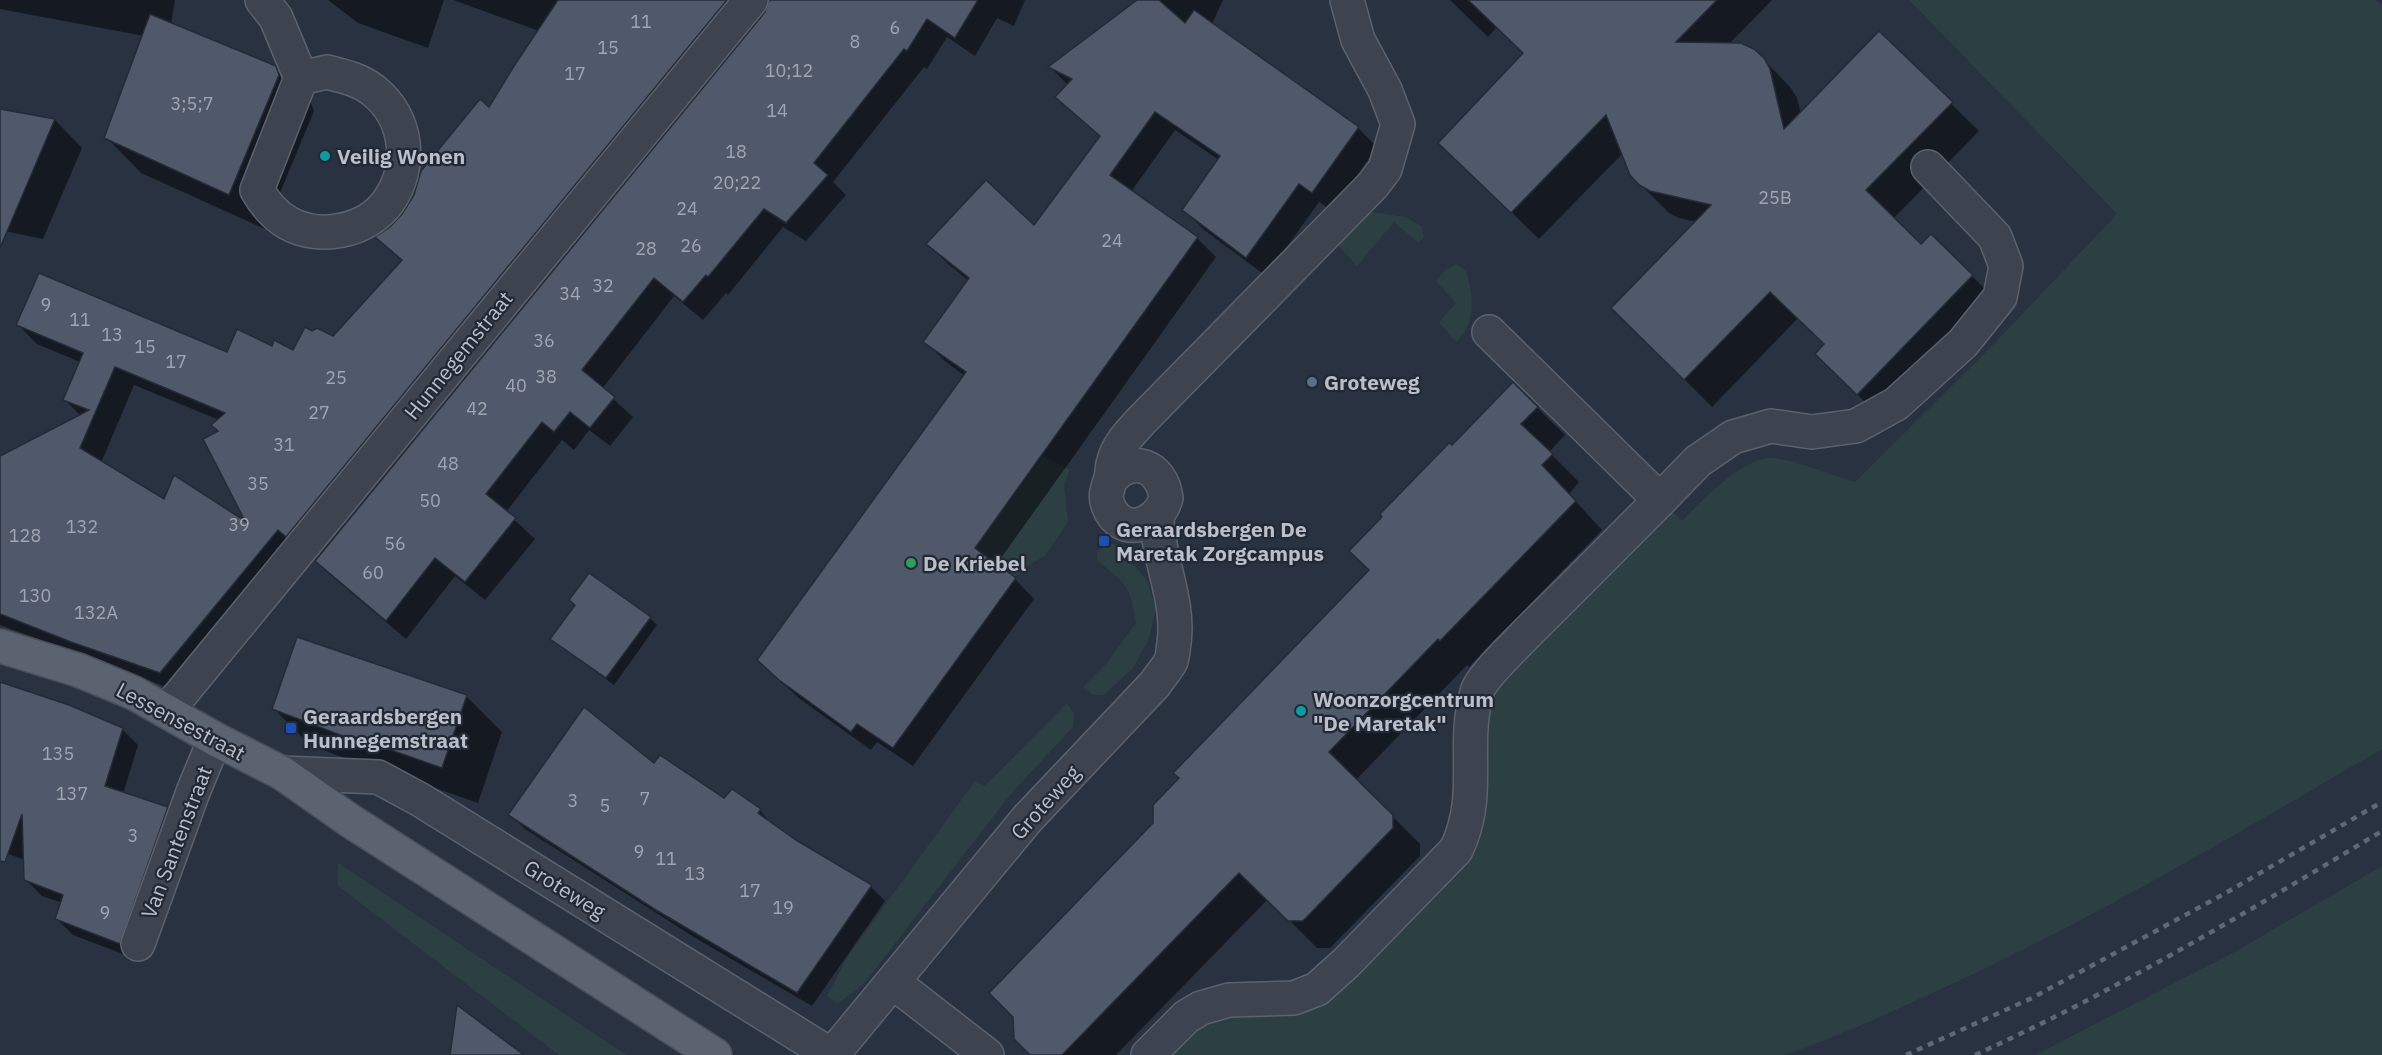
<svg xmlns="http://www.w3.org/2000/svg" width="2382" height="1055" font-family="'IBM Plex Sans',sans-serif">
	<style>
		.green { fill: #2c3f42 }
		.shadow { fill: #0007; fill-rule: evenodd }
		.building { fill: #505969; stroke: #242b37; stroke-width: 1.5; fill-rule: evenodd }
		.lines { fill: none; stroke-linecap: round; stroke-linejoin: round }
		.minor-casing { stroke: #5b626d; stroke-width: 36 }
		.major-casing { stroke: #474d59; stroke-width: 36 }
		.minor { stroke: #3d4450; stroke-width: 33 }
		.major { stroke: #5b6370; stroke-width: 33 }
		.rail { stroke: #606877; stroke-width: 4.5; stroke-dasharray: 6 6; stroke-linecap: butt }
		.culture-dot { fill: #0f9aa8; stroke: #222935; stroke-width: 2 }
		.service-dot { fill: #5c6f8a; stroke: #222935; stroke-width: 2 }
		.transit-dot { fill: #1a4fb4; stroke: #222935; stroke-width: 2 }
		.leisure-dot { fill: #2e9e5b; stroke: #222935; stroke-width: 2 }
		.labels { text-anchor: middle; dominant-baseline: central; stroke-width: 4.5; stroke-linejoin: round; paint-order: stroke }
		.number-label { font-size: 18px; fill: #a0a6b2 }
		.poi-label { font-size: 21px; font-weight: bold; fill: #babfca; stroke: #222935; text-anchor: start }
		.street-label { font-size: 21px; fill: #babfca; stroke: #222935 }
	</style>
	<rect width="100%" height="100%" fill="#293240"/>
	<g class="green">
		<path d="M1909,0H2375L2382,5V749C2237,834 2092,920 1939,990C1888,1014 1837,1037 1784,1055H1161L1204,1017L1295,1007L1463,855L1486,693L1668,507L1682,521C1701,502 1745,454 1775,458C1798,461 1832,475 1855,482L1989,349L2117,214Z"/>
		<polygon points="1372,212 1406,217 1421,226 1424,237 1419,243 1394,222 1357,266 1336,243 1362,216"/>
		<path d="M1456,264L1466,270C1473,295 1477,324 1456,342L1439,322L1456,303L1436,281L1445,270Z"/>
		<polygon points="1043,456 1070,470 1064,485 1068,522 1045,556 1022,569 1015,578 976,548"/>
		<path d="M1109,544H1115L1146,579L1156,607L1149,639L1133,668L1104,695H1093L1083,687L1106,664L1136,623C1130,584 1126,584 1097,560V551Z"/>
		<polygon points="1067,703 1074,714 1073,727 1010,795 863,985 837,1004 827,996 848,956 975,781 985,786"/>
		<polygon points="338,863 626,1055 559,1055 338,886"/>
		<polygon points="2382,866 2382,1055 2035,1055 2231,954"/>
	</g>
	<g class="shadow">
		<polygon points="0,0 175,0 171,24 275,68 311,103 314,111 265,229 141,173 106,137 144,36 0,9"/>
		<polygon points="328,0 444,0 428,48 358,23"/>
		<path d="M453,0H1025L1014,26L997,18L975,56L947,37L927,69L924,67L833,182L846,195L806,241L783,227L728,295L726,293L703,320L674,296L602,389L633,417L610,446L589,430L574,450L562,440L506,512L535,539L485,600L455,576L406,639L336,580L317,561L767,13L771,0L765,1L180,692L0,625V457L81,416L65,400L80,362L37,344L18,325L228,354L272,348L293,351L312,333L333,338L403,262L377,238L391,228L490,110L539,31ZM134,385L219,420L220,432L249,526L174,477L162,500L101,463Z"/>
		<polygon points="1140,0 1223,0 1212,24 1358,128 1377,147 1332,211 1319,202 1266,276 1203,229 1184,210 1219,160 1175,130 1131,192 1197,238 1216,257 996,565 1015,579 1034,599 913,766 877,742 871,750 800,699 778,679 965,376 945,361 925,342 969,281 947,263 928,244 1034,227 1100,137 1057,97 1068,85 1050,67"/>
		<polygon points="1450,0 1772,0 1728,45 1763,59 1791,88 1797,98 1801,114 1879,33 1979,131 1893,219 1921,246 1931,237 2000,303 1885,421 1844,382 1826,345 1798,318 1712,407 1613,308 1696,222 1679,218 1669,213 1640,184 1623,153 1539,239 1468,170 1525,54 1497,27 1488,37"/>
		<polygon points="0,110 55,120 82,148 43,239 0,230"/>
		<polygon points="1513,384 1565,435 1549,452 1579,482 1569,494 1602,530 1469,667 1467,665 1356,780 1420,844 1420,856 1330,948 1317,948 1268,899 1116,1055 1032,1055 1371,571 1452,448"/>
		<polygon points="576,606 650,618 657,625 614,685 552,639"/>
		<polygon points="0,683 122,729 138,745 123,794 167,808 183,824 136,959 73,935 57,919 62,903 42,896 25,879 25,860 0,851"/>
		<polygon points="466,696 502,732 478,803 387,771 384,773 310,745 274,709"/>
		<polygon points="654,765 724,800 760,810 773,826 795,841 871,887 885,901 812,1006 697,939 525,829 510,815"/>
	</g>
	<g class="building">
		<path d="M558,0H727L286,537L278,530L160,673L71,642L0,614V456L89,410L63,400L83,353L16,325L39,273L227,352L237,329L272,346L274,340L293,350L305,327L312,331L317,328L333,336L402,260L375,237L390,227L402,214L414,195L421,171L480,99L489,107L514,66ZM115,367L225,413L211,425L218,431L203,439L245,521L174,475L164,499L80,448Z"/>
		<polygon points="769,0 978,0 955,38 927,19 907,51 904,49 814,163 828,175 786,223 764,209 708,277 706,275 683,302 654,278 582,370 615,397 590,428 570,412 554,432 542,422 486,494 516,518 465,582 435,558 386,621 315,561 765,12"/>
		<polygon points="1137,0 1159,0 1185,23 1194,10 1359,127 1312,193 1299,184 1246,258 1182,210 1220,156 1155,112 1110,175 1198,237 975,548 1016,578 893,748 857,724 851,732 779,680 757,660 966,372 923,342 969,278 926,244 986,180 1034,225 1100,136 1055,97 1072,79 1048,67"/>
		<polygon points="1468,0 1717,0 1676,42 1741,43 1754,49 1764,58 1770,69 1784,129 1879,31 1953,102 1866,190 1921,244 1931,234 1973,275 1857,395 1815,354 1824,344 1770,292 1684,380 1611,308 1711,205 1650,191 1639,185 1630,175 1606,115 1511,213 1438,143 1523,53"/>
		<polygon points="150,14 276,66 279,75 229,195 104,138"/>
		<polygon points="0,109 55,119 0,248"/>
		<polygon points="1513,382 1538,407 1521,424 1553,454 1542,465 1576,501 1440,641 1438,639 1329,752 1393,815 1393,828 1303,921 1288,921 1239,873 1062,1055 1030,1055 1014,1039 1013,1017 989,993 1153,823 1153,805 1179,778 1173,773 1369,570 1349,551 1382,517 1380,514 1449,443 1452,445"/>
		<polygon points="589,573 651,617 606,678 550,639 575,605 569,600"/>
		<polygon points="297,637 467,695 442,768 351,736 348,738 272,709"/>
		<polygon points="0,682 69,705 123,728 105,786 168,807 120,944 55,919 63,895 24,880 22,814 5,862 0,861"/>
		<polygon points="584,707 654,763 660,755 724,798 732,789 761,809 758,813 796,840 872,885 797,993 656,910 508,815"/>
		<polygon points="457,1005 524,1055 450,1055"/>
	</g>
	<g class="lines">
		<defs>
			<g id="minor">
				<polyline points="262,0 276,18 301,78"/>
				<path d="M327,72C343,76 361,80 374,91C408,118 413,167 388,202C367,231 320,241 288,223C274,215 265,204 257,190L301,78Z"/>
				<path d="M1111,479C1133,454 1162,466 1166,498C1158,527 1120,538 1108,505C1104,495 1108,488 1111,478C1112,474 1112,469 1113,464C1117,446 1129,434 1141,421L1373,185L1385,169L1398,124L1385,90L1358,40L1347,0"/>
				<polyline points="1660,500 1698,461 1733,437 1771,426 1812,432 1856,426 1896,404 1963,343 2000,297 2006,266 1995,237 1928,167"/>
				<polyline points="167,711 751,0"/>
				<polyline points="282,773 378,777 419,799 831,1055"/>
				<polyline points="138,944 193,792 215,739"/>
				<polyline points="893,982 987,1055"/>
				<path d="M832,1055L1028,818L1155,684C1160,676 1167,669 1171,661C1173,656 1173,649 1174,643C1180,599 1157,559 1157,516"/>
				<path d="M1148,1055L1186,1017L1201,1008L1229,1000L1294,998L1317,989L1346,963L1456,850C1483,795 1461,747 1477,692C1481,677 1518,643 1530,630C1574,587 1617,543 1660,500L1489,332"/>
			</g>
			<polyline id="major" points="0,646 78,670 134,693 215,739 282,773 349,820 715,1055"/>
		</defs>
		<use href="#minor" class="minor-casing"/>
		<use href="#major" class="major-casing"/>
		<use href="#minor" class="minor"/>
		<use href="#major" class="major"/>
		<g class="rail">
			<polyline points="1906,1055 2032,998 2224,894 2382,802"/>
			<path d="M1975,1055C2116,991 2249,911 2382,831"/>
		</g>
	</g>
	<g class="culture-dot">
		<circle cx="325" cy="156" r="6"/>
		<circle cx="1301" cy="711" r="6"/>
	</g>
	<circle class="service-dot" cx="1312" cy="382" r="6"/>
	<g class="transit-dot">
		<rect x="1098" y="535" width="12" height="12" rx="3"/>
		<rect x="285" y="722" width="12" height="12" rx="3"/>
	</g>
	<circle class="leisure-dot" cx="911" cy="563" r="6"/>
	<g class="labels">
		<g class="number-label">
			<text x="641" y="21">11</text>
			<text x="895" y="27">6</text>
			<text x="855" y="41">8</text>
			<text x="608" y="47">15</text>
			<text x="789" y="70">10;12</text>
			<text x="575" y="73">17</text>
			<text x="192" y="103">3;5;7</text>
			<text x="777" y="110">14</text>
			<text x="736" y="151">18</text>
			<text x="737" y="182">20;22</text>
			<text x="1775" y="197">25B</text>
			<text x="687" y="208">24</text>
			<text x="1112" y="240">24</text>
			<text x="691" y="245">26</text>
			<text x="646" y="248">28</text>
			<text x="603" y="285">32</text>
			<text x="570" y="293">34</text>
			<text x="46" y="304">9</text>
			<text x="80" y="319">11</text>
			<text x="112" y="334">13</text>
			<text x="544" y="340">36</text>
			<text x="145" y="346">15</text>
			<text x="176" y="361">17</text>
			<text x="546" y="376">38</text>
			<text x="336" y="377">25</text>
			<text x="516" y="385">40</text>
			<text x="477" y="408">42</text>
			<text x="319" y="412">27</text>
			<text x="284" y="444">31</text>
			<text x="448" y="463">48</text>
			<text x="258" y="483">35</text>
			<text x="430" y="500">50</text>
			<text x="239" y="524">39</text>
			<text x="82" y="526">132</text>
			<text x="25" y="535">128</text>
			<text x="395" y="543">56</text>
			<text x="373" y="572">60</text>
			<text x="35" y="595">130</text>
			<text x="96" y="612">132A</text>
			<text x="58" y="753">135</text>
			<text x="72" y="793">137</text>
			<text x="645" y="798">7</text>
			<text x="573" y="800">3</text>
			<text x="605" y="805">5</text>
			<text x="133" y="835">3</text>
			<text x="639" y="851">9</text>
			<text x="666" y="858">11</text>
			<text x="695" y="873">13</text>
			<text x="750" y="890">17</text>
			<text x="783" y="907">19</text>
			<text x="105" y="912">9</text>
		</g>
		<g class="poi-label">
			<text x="337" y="156">Veilig Wonen</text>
			<text x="1324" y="382">Groteweg</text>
			<text x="1116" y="529">Geraardsbergen De<tspan x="1116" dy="24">Maretak Zorgcampus</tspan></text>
			<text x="923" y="563">De Kriebel</text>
			<text x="1313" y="699">Woonzorgcentrum<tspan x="1313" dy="24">"De Maretak"</tspan></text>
			<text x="303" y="716">Geraardsbergen<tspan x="303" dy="24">Hunnegemstraat</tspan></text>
		</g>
		<g class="street-label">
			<text transform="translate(458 355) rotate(-51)">Hunnegemstraat</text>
			<text transform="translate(181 721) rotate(28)">Lessensestraat</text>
			<text transform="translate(1045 802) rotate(-48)">Groteweg</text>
			<text transform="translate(176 842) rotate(-69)">Van Santenstraat</text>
			<text transform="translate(565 889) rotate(32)">Groteweg</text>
		</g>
	</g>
</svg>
